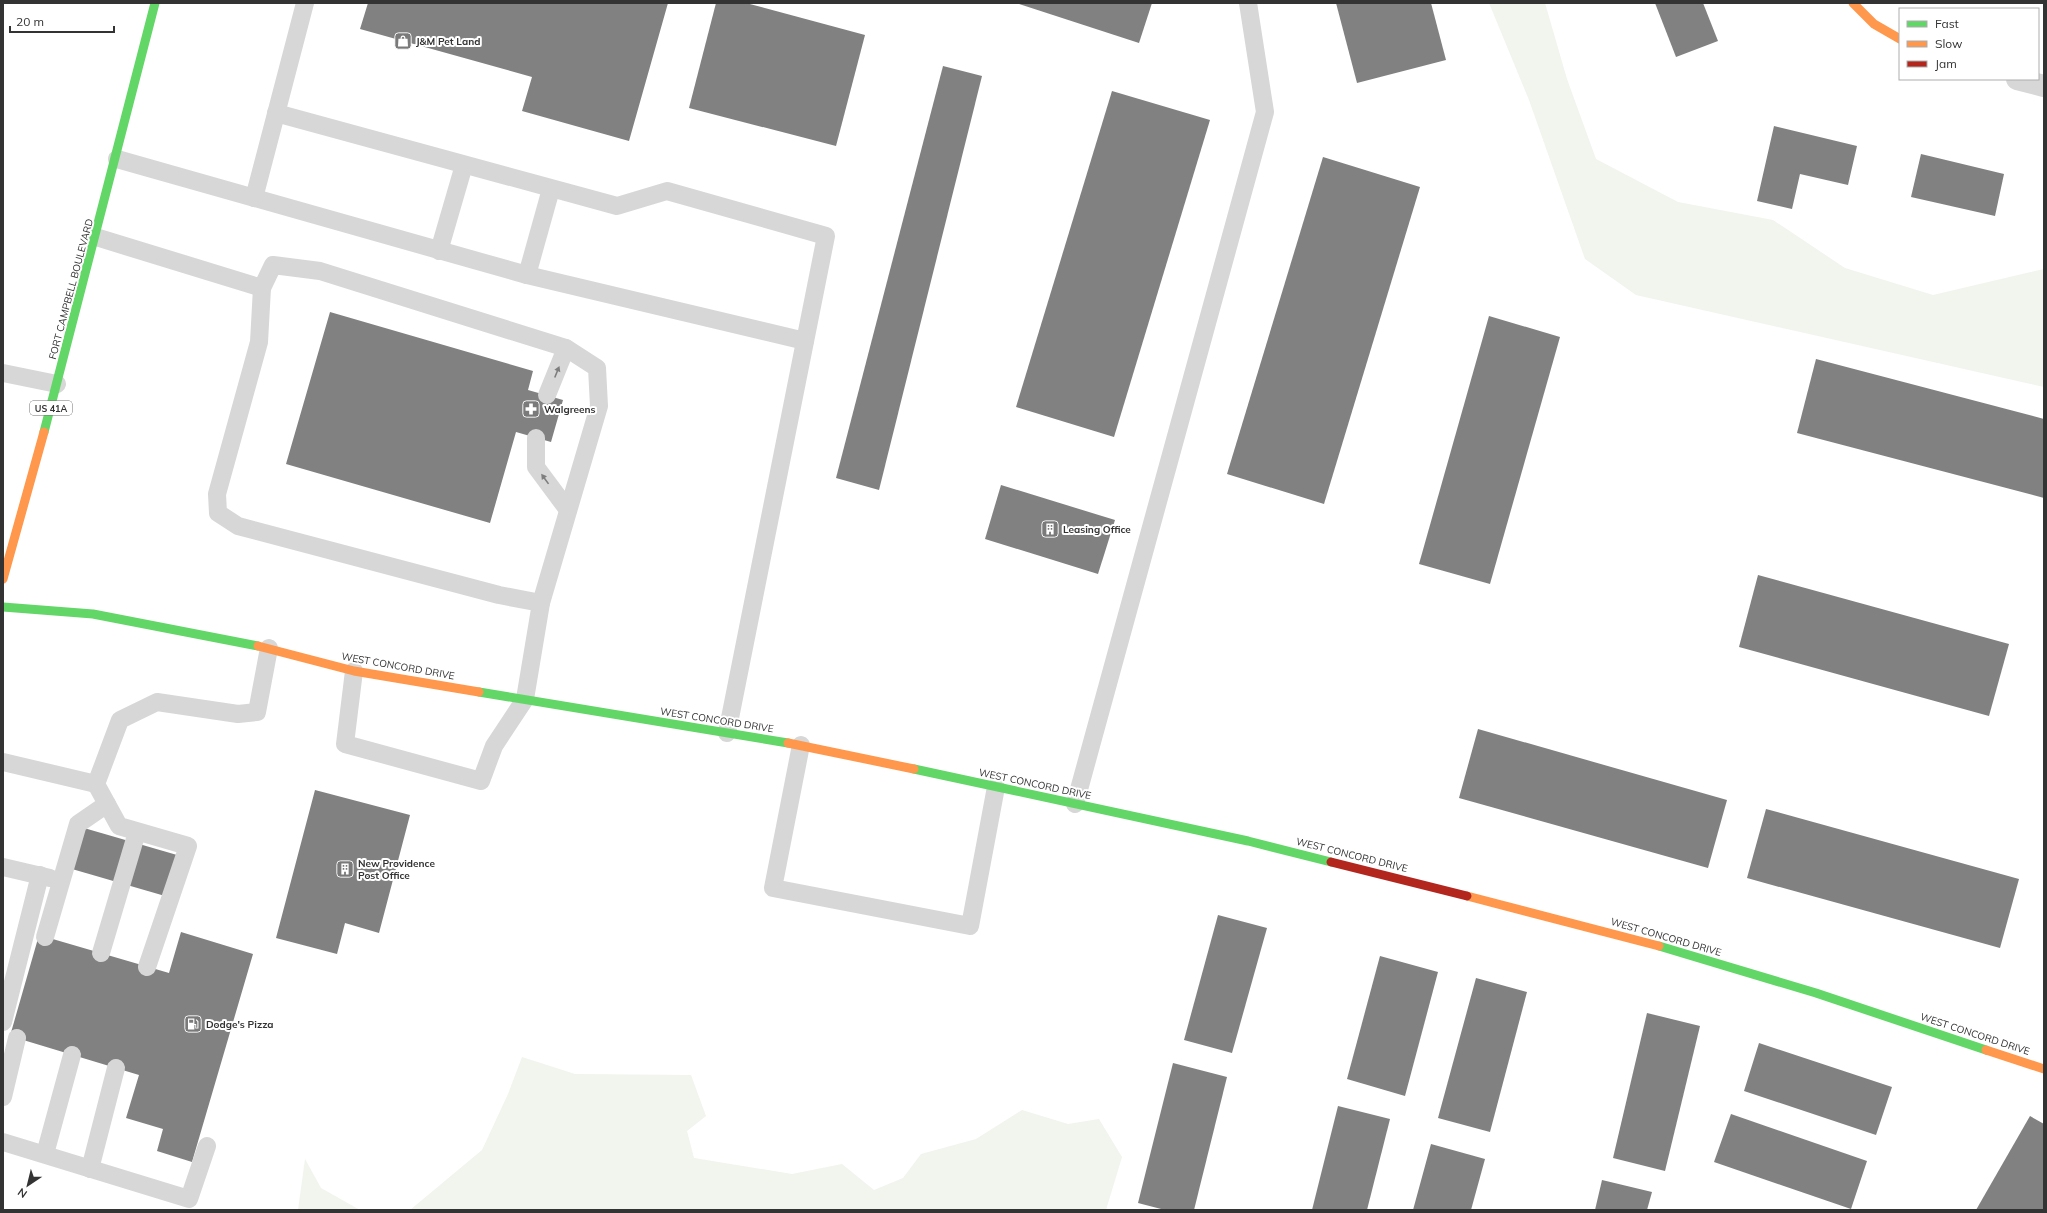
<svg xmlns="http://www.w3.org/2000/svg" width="2047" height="1213" font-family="Mulish,sans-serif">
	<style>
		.green { fill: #f1f5ed }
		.building { fill: #818181 }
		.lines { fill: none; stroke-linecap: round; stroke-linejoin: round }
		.lane { stroke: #d7d7d7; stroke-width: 18 }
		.street { stroke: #d7d7d7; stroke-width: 22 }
		.fast { stroke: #63d668; stroke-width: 9 }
		.slow { stroke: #ff974d; stroke-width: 9 }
		.jam { stroke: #b3261e; stroke-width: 9 }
		.oneway { fill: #7d7d7d }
		.labels { text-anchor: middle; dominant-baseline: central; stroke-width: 4; stroke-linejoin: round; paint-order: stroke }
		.shield { fill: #fff; stroke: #707070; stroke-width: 1 }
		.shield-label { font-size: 9px; font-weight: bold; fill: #333 }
		.poi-label { font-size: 10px; font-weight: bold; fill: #333; stroke: #fff; text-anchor: start }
		.street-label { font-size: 10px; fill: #333; stroke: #fff }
	</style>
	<rect width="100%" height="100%" fill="#fff"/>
	<g class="green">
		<polygon points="1489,3 1545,3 1567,79 1596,159 1678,202 1773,220 1845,268 1933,295 2044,269 2044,387 1636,295 1585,259 1529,100"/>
		<polygon points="522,1057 575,1074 691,1075 706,1116 687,1131 694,1158 792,1174 842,1164 874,1190 903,1178 921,1154 976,1139 1022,1110 1068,1124 1099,1119 1122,1157 1106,1210 410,1210 482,1150 508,1094"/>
		<polygon points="305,1159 321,1188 360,1210 298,1210"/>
	</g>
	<g class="building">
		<polygon points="368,3 668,3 629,141 522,111 532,77 360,29"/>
		<polygon points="716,3 746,3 865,35 836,146 689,108"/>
		<polygon points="1016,3 1152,3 1139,43"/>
		<polygon points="1336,3 1431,3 1446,60 1357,83"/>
		<polygon points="1655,3 1703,3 1718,41 1676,57"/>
		<polygon points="943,66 982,76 879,490 836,478"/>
		<polygon points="1112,91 1210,120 1114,437 1016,407"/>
		<polygon points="1774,126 1857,146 1848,185 1800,174 1792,209 1757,201"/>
		<polygon points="1921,154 2004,174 1995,216 1911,197"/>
		<polygon points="1323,157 1420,187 1324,504 1227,474"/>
		<polygon points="330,312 533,371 528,390 563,400 551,442 516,432 490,523 286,464"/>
		<polygon points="1489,316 1560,337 1490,584 1419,564"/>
		<polygon points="1816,359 2044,419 2044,498 1797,433"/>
		<polygon points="1001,485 1115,520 1098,574 985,539"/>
		<polygon points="1758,575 2009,644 1989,716 1739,647"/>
		<polygon points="1478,729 1727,800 1708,868 1459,798"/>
		<polygon points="315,790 410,815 379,933 345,923 337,954 276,938"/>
		<polygon points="1766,809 2019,879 2000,948 1747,878"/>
		<polygon points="84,828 177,855 165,896 72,869"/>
		<polygon points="1218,915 1267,928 1232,1053 1184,1040"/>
		<polygon points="181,932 253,954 192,1162 157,1151 163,1129 126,1118 139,1075 10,1036 39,935 169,973"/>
		<polygon points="1380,956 1438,972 1405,1096 1347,1079"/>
		<polygon points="1476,978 1527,992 1490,1132 1438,1118"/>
		<polygon points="1647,1013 1700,1026 1665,1171 1613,1158"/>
		<polygon points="1759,1043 1892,1087 1876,1135 1744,1091"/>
		<polygon points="1173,1063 1227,1077 1194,1210 1165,1210 1138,1203"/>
		<polygon points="1338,1106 1390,1119 1367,1210 1312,1210"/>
		<polygon points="1731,1114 1867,1161 1851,1209 1714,1162"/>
		<polygon points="2030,1116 2044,1124 2044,1210 1976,1210"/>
		<polygon points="1431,1144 1485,1159 1471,1210 1413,1210"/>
		<polygon points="1602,1180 1652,1192 1647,1210 1595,1210"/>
	</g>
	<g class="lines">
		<g class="lane">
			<polyline points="276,113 617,206 667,191 826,236 727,733"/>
			<polyline points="117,159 527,275 805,341"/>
			<polyline points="254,198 305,3"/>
			<polyline points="96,237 262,288"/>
			<polyline points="439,251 464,165"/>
			<polygon points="273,265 320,271 566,348 597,368 599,406 541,603 499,595 238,526 218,513 217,494 259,342 262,288"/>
			<polyline points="527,275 551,189"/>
			<polyline points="3,373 57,384"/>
			<polyline points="547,395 566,348"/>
			<polyline points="536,438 536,467 568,510"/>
			<polyline points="354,671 345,744 481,781 494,746 525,699 541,603"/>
			<polyline points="801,745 773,888 970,926 996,787"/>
			<polyline points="3,762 96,784"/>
			<polyline points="1075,804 1265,112 1248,3"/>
			<polyline points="3,867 50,878"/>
			<polyline points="45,937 78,824 107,804"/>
			<polyline points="101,953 137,832"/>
			<polyline points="147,967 188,846 119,826 96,784 120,720 157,702 238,714 257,712 269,648"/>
			<polyline points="3,1022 40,875"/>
			<polyline points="3,1097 17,1038"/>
			<polyline points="3,1142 189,1199 207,1146"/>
			<polyline points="45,1154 72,1055"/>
			<polyline points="90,1169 116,1068"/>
		</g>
		<polyline class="street" points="2017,79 2044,86"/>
		<g class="fast">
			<polyline points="44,432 155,3"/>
			<polyline points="3,607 93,614 258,646"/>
			<polyline points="479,692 788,743"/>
			<polyline points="914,769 1248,841 1331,862"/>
			<polyline points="1659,946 1816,993 1986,1050"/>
		</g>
		<g class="slow">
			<polyline points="1853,3 1874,24 1900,39"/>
			<polyline points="3,579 44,432"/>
			<polyline points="258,646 354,671 479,692"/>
			<polyline points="788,743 914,769"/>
			<polyline points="1467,896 1659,946"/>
			<polyline points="1986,1050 2044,1069"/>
		</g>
		<polyline class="jam" points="1331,862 1467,896"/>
	</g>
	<defs><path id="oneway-solid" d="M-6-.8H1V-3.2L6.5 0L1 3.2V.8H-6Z"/></defs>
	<g class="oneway">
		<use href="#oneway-solid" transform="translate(557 372) rotate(-68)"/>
		<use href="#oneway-solid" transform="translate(545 479) rotate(-126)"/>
	</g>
	<defs>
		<symbol id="shop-square" viewBox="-11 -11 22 22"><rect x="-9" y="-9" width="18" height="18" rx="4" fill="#7a7a7a" stroke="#fff"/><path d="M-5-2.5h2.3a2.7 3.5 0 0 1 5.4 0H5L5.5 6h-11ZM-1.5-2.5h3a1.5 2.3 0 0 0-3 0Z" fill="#fff"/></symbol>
		<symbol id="pharmacy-square" viewBox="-11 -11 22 22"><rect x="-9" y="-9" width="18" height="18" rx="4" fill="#7a7a7a" stroke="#fff"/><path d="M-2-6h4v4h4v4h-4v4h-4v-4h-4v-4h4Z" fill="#fff"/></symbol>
		<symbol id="building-square" viewBox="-11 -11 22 22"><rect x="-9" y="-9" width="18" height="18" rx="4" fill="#7a7a7a" stroke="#fff"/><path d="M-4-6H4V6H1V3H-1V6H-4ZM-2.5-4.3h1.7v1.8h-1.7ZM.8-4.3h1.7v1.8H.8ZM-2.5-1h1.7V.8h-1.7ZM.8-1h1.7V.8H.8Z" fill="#fff"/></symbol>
		<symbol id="fuel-square" viewBox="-11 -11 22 22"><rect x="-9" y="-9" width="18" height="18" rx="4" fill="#7a7a7a" stroke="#fff"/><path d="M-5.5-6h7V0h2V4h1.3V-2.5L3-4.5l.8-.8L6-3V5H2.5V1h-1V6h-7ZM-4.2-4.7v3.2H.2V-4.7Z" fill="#fff"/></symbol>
	</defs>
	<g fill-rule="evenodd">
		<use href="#shop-square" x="393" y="31" width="20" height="20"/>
		<use href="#pharmacy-square" x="521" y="399" width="20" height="20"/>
		<use href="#building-square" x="1040" y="519" width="20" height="20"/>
		<use href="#building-square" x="335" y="859" width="20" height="20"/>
		<use href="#fuel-square" x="183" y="1014" width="20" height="20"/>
	</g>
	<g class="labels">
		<rect class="shield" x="30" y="401" width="42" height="14" rx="3"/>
		<g class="shield-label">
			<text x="51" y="408">US 41A</text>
		</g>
		<g class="poi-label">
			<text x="416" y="41">J&amp;M Pet Land</text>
			<text x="544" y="409">Walgreens</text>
			<text x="1063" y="529">Leasing Office</text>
			<text x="358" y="863">New Providence<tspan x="358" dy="12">Post Office</tspan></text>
			<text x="206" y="1024">Dodge's Pizza</text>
		</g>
		<g class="street-label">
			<text transform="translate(71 289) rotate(-75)">FORT CAMPBELL BOULEVARD</text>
			<text transform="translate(398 666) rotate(10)">WEST CONCORD DRIVE</text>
			<text transform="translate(717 720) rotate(9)">WEST CONCORD DRIVE</text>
			<text transform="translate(1035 784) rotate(12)">WEST CONCORD DRIVE</text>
			<text transform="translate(1352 855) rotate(14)">WEST CONCORD DRIVE</text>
			<text transform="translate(1666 937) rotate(16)">WEST CONCORD DRIVE</text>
			<text transform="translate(1975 1034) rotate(18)">WEST CONCORD DRIVE</text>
		</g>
	</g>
	<rect width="2047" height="1213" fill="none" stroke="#333333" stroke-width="8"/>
	<rect x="1899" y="8" width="140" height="72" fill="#ffffff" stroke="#adadad"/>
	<rect x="1907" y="21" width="20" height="6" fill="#63d668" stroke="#adadad"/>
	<text x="1935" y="28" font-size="12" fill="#333333">Fast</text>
	<rect x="1907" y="41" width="20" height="6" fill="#ff974d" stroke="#adadad"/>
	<text x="1935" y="48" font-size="12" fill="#333333">Slow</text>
	<rect x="1907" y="61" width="20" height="6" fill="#b3261e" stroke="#adadad"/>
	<text x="1935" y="68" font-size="12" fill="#333333">Jam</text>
	<g transform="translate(28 1185) rotate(215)" stroke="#ffffff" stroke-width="3" paint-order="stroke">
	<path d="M0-3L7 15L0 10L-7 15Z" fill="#333333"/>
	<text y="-6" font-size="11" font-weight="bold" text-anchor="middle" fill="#333333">N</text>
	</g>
	<path d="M10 26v6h104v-6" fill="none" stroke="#333333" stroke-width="2"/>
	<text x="16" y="26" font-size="12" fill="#333333" stroke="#ffffff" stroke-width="3" paint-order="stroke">20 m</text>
</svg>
